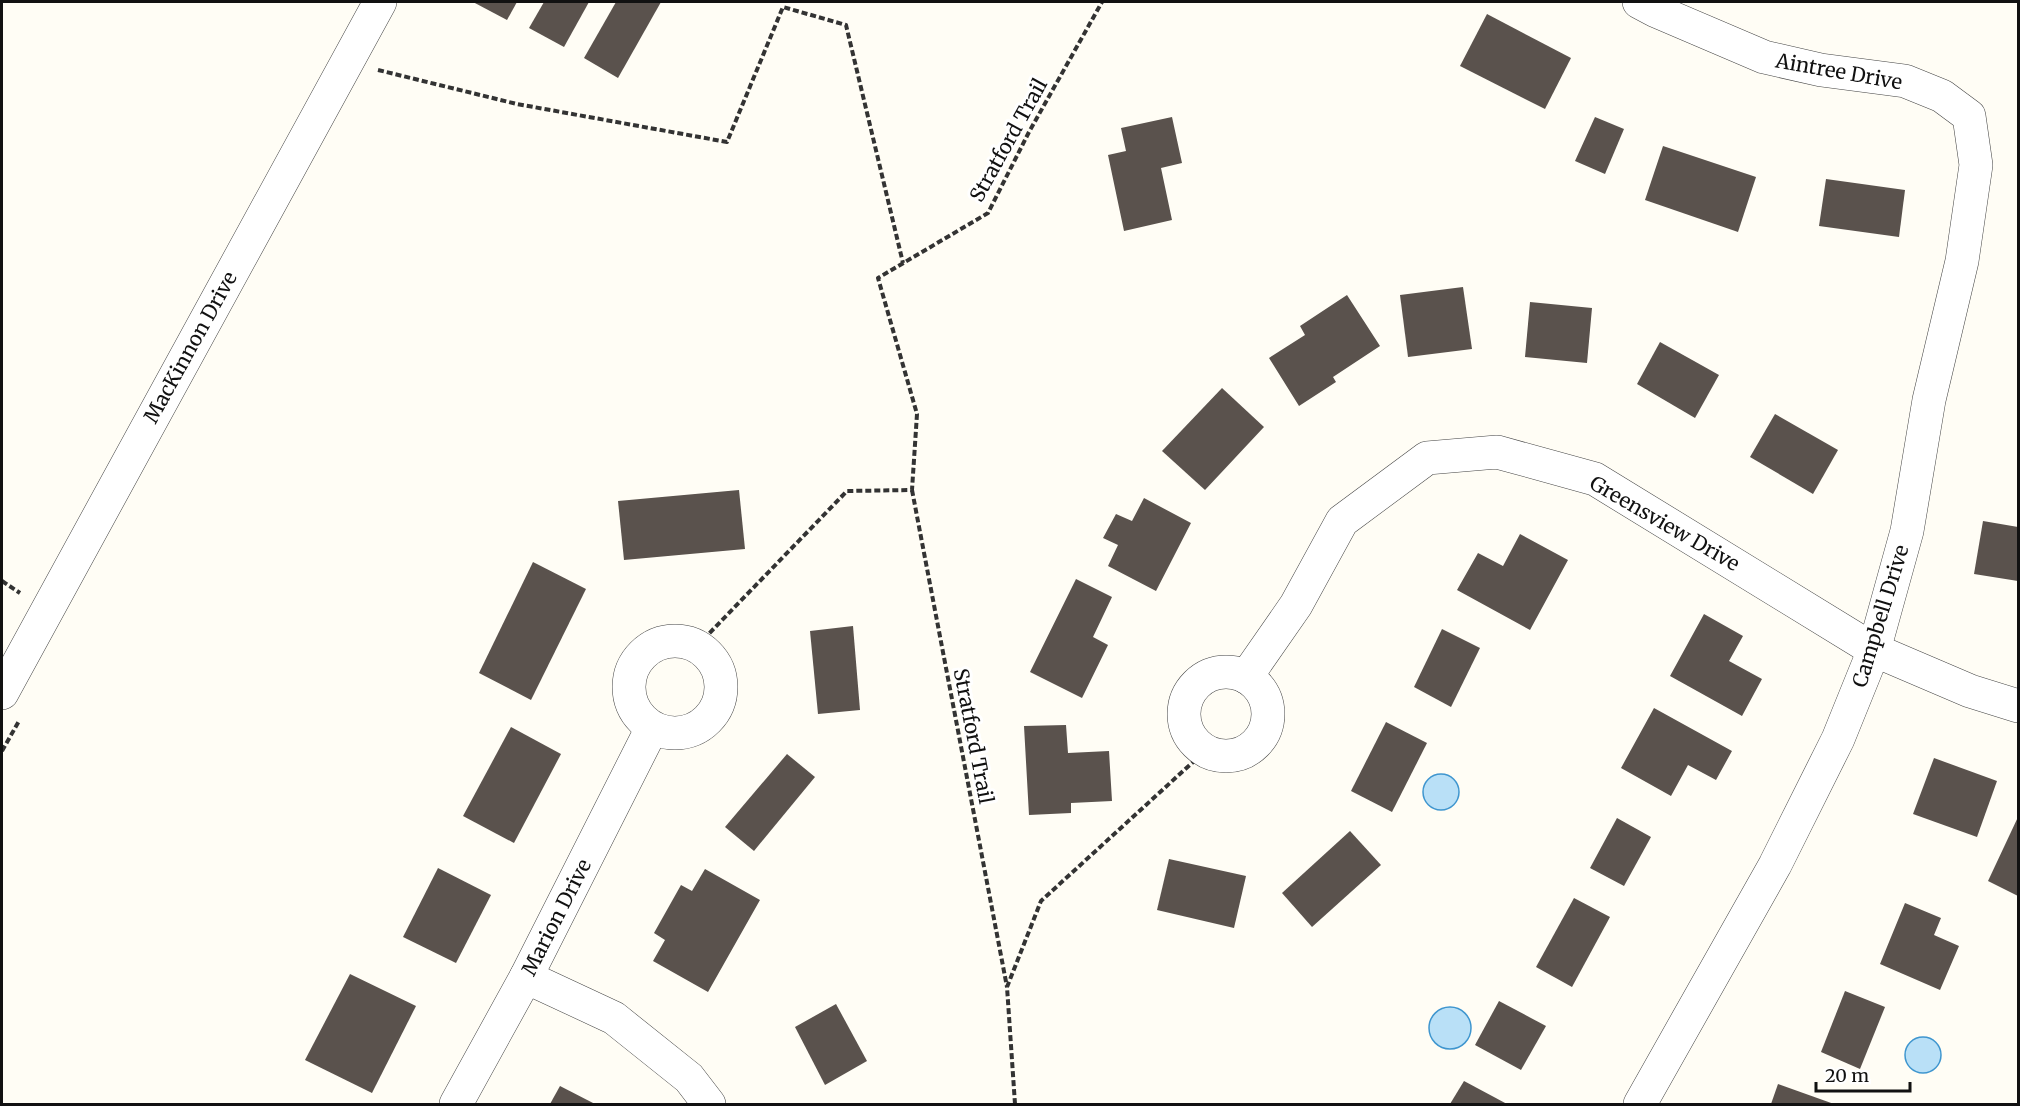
<svg xmlns="http://www.w3.org/2000/svg" width="2020" height="1106" font-family="Merriweather,serif">
	<style>
		.water { fill: #b9e0f7; stroke: #3f96cf; stroke-width: 1.5 }
		.building { fill: #5a524d }
		.lines { fill: none; stroke-linecap: round; stroke-linejoin: round }
		.minor-casing { stroke: #444; stroke-width: 34 }
		.path { stroke: #333; stroke-width: 4; stroke-dasharray: 6 3; stroke-linecap: butt }
		.minor { stroke: #fff; stroke-width: 33 }
		.labels { text-anchor: middle; dominant-baseline: central; stroke-width: 6; stroke-linejoin: round; paint-order: stroke }
		.street-label { font-size: 20px; fill: #111; stroke: #fff }
	</style>
	<rect width="100%" height="100%" fill="#fffdf5"/>
	<g class="water">
		<circle cx="1441" cy="792" r="18"/>
		<circle cx="1450" cy="1028" r="21"/>
		<circle cx="1923" cy="1055" r="18"/>
	</g>
	<g class="building">
		<polygon points="473,2 517,2 507,20"/>
		<polygon points="544,2 589,2 564,47 529,28"/>
		<polygon points="616,2 661,2 618,78 584,58"/>
		<polygon points="1487,14 1571,58 1545,109 1460,66"/>
		<polygon points="1172,117 1182,163 1161,168 1172,220 1124,231 1108,155 1126,151 1121,128"/>
		<polygon points="1595,117 1624,129 1605,174 1575,161"/>
		<polygon points="1663,146 1756,177 1738,232 1645,200"/>
		<polygon points="1826,179 1905,190 1899,237 1819,226"/>
		<polygon points="1463,287 1472,349 1408,357 1400,295"/>
		<polygon points="1347,295 1380,346 1333,377 1336,382 1299,406 1269,358 1305,335 1300,326"/>
		<polygon points="1530,302 1592,308 1587,363 1525,357"/>
		<polygon points="1660,342 1719,375 1695,418 1637,384"/>
		<polygon points="1222,388 1264,427 1205,490 1162,451"/>
		<polygon points="1775,414 1838,450 1813,494 1750,457"/>
		<polygon points="739,490 745,549 624,560 618,501"/>
		<polygon points="1144,498 1191,523 1156,591 1108,566 1118,545 1103,538 1116,514 1132,521"/>
		<polygon points="1983,521 2018,527 2018,581 1974,574"/>
		<polygon points="1520,534 1568,560 1530,630 1457,590 1478,553 1503,566"/>
		<polygon points="533,562 586,589 531,700 479,673"/>
		<polygon points="1076,579 1112,597 1093,637 1108,645 1082,698 1030,672"/>
		<polygon points="1704,614 1743,636 1729,661 1762,679 1742,716 1670,676"/>
		<polygon points="853,626 860,710 818,714 810,631"/>
		<polygon points="1442,629 1480,648 1451,707 1414,687"/>
		<polygon points="1654,708 1732,751 1716,780 1688,765 1671,796 1621,768"/>
		<polygon points="1386,722 1427,743 1392,812 1351,791"/>
		<polygon points="1066,725 1068,753 1109,751 1112,801 1071,803 1071,813 1029,815 1024,726"/>
		<polygon points="511,727 561,754 514,843 463,816"/>
		<polygon points="787,754 815,777 754,851 725,827"/>
		<polygon points="1934,758 1997,781 1977,837 1913,814"/>
		<polygon points="2018,817 2018,896 1988,881"/>
		<polygon points="1617,818 1651,837 1624,886 1590,868"/>
		<polygon points="1350,831 1381,865 1312,927 1282,893"/>
		<polygon points="1169,859 1246,876 1234,928 1157,910"/>
		<polygon points="438,868 491,895 456,963 403,937"/>
		<polygon points="705,869 760,900 708,992 653,961 665,940 654,933 681,885 692,891"/>
		<polygon points="1574,898 1610,917 1572,987 1536,967"/>
		<polygon points="1905,903 1941,918 1934,935 1959,946 1940,990 1880,964"/>
		<polygon points="350,974 416,1006 372,1093 305,1060"/>
		<polygon points="1845,991 1885,1007 1860,1069 1821,1052"/>
		<polygon points="1499,1001 1546,1026 1521,1070 1475,1045"/>
		<polygon points="836,1004 867,1061 825,1085 795,1027"/>
		<polygon points="1464,1081 1507,1104 1450,1104"/>
		<polygon points="1778,1084 1834,1104 1771,1104"/>
		<polygon points="560,1086 595,1104 550,1104"/>
	</g>
	<g class="lines">
		<defs>
			<g id="minor">
				<polyline points="1639,2 1654,10 1764,57 1821,70 1905,81 1942,96 1969,116 1976,165 1962,261 1929,400 1907,531 1874,650 1838,739 1775,865 1640,1104"/>
				<circle cx="675" cy="687" r="46"/>
				<circle cx="1226" cy="714" r="42"/>
				<polyline points="1246,677 1296,605 1342,521 1427,458 1497,452 1595,479 1874,650 1970,691 2018,706"/>
				<polyline points="2,693 380,2"/>
				<polyline points="526,977 614,1018 689,1078 709,1104"/>
				<polyline points="456,1104 526,977 652,728"/>
			</g>
		</defs>
		<use href="#minor" class="minor-casing"/>
		<g class="path">
			<polyline points="378,70 517,104 727,142 783,7 846,25 903,263"/>
			<polyline points="912,490 1007,987"/>
			<polyline points="2,581 20,593"/>
			<polyline points="697,646 847,491 912,490 917,414 878,278 988,213 1029,132 1102,2"/>
			<polyline points="2,751 19,721"/>
			<polyline points="1015,1104 1007,987 1041,901 1205,751"/>
		</g>
		<use href="#minor" class="minor"/>
	</g>
	<g class="labels">
		<g class="street-label">
			<text transform="translate(1839 71) rotate(10)">Aintree Drive</text>
			<text transform="translate(1008 140) rotate(-61)">Stratford Trail</text>
			<text transform="translate(190 347) rotate(-61)">MacKinnon Drive</text>
			<text transform="translate(1665 523) rotate(30)">Greensview Drive</text>
			<text transform="translate(1880 616) rotate(-73)">Campbell Drive</text>
			<text transform="translate(974 736) rotate(79)">Stratford Trail</text>
			<text transform="translate(556 917) rotate(-63)">Marion Drive</text>
		</g>
	</g>
	<rect width="2020" height="1106" fill="none" stroke="#111111" stroke-width="6"/>
	<path d="M1816 1082v9h94v-9" fill="none" stroke="#111111" stroke-width="3"/>
	<text x="1825" y="1082" font-size="18" fill="#111111" stroke="#ffffff" stroke-width="4.5" paint-order="stroke">20 m</text>
</svg>
